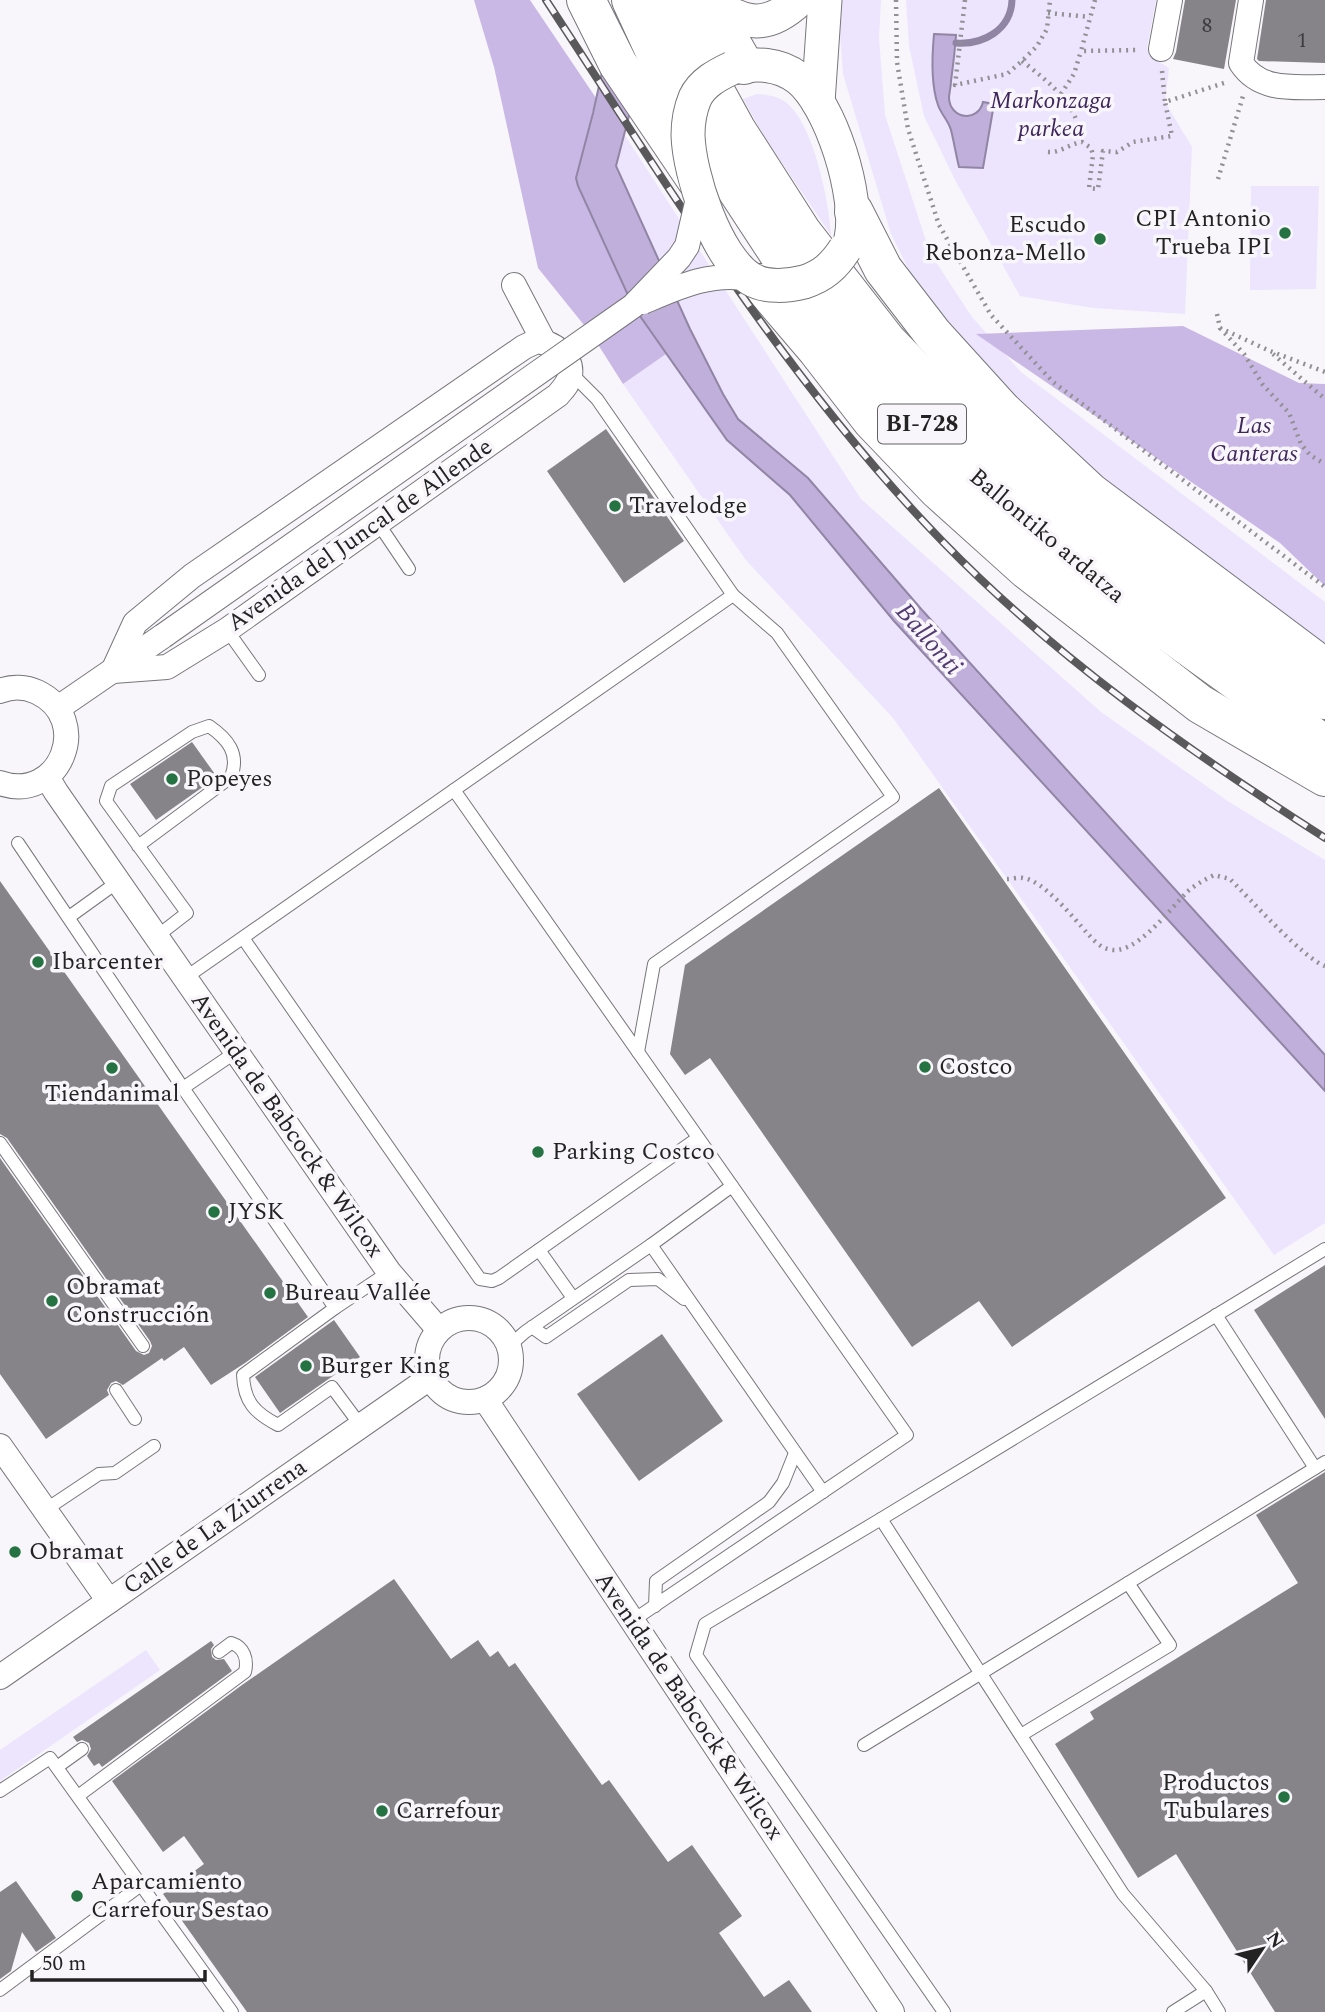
<svg xmlns="http://www.w3.org/2000/svg" width="1325" height="2012" font-family="Spectral,serif">
	<style>
		.green { fill: #ede4fd }
		.forest { fill: #c9b8e5 }
		.water { fill: #c0afdb; stroke: #9185a4; stroke-width: 2 }
		.lines { fill: none; stroke-linecap: round; stroke-linejoin: round }
		.stream { stroke: #9185a4; stroke-width: 7 }
		.building { fill: #868488 }
		.lane-casing { stroke: #77767a; stroke-width: 14 }
		.street-casing { stroke: #77767a; stroke-width: 26 }
		.secondary-casing { stroke: #77767a; stroke-width: 35 }
		.primary-casing { stroke: #77767a; stroke-width: 40 }
		.path { stroke: #919093; stroke-width: 4.5; stroke-dasharray: 2 5; stroke-linecap: butt }
		.lane { stroke: #fff; stroke-width: 12 }
		.street { stroke: #fff; stroke-width: 24 }
		.secondary { stroke: #fff; stroke-width: 33 }
		.primary { stroke: #fff; stroke-width: 38 }
		.rail-casing { stroke: #59585a; stroke-width: 8 }
		.rail { stroke: #f8f6fa; stroke-width: 5; stroke-dasharray: 16; stroke-linecap: butt }
		.street-bridge-casing { stroke: #77767a; stroke-width: 26; stroke-linecap: butt }
		.secondary-bridge-casing { stroke: #77767a; stroke-width: 35; stroke-linecap: butt }
		.street-bridge { stroke: #fff; stroke-width: 24 }
		.secondary-bridge { stroke: #fff; stroke-width: 33 }
		.poi-dot { fill: #257242; stroke: #f8f6fa; stroke-width: 2.5 }
		.labels { text-anchor: middle; dominant-baseline: central; stroke-width: 7; stroke-linejoin: round; paint-order: stroke }
		.number-label { font-size: 21px; fill: #3c3b3d }
		.shield { fill: #f8f6fa; stroke: #636264; stroke-width: 2 }
		.shield-label { font-size: 23px; font-weight: bold; fill: #232324 }
		.park-label { font-size: 24px; font-style: italic; fill: #3f265c; stroke: #f8f6fa }
		.poi-label { font-size: 24px; fill: #232324; stroke: #f8f6fa; text-anchor: start }
		.street-label { font-size: 24px; fill: #232324; stroke: #f8f6fa }
		.water-label { font-size: 26px; font-style: italic; fill: #523a72; stroke: #f8f6fa }
	</style>
	<rect width="100%" height="100%" fill="#f8f6fa"/>
	<g class="green">
		<polygon points="841,0 881,0 879,38 885,115 930,253 972,317 1021,372 1325,602 1325,648 1089,482 918,288 891,234 843,74 839,20"/>
		<polygon points="906,0 1156,0 1147,48 1156,60 1169,68 1165,102 1192,147 1185,314 1093,308 1020,296 955,180 924,116 909,46"/>
		<path d="M757,94C768,95 779,96 788,104C814,127 829,201 831,235L767,141L743,99Z"/>
		<polygon points="624,134 861,499 1101,712 1229,802 1325,860 1325,1055 922,610 808,478 738,419 723,394 690,329 616,166"/>
		<polygon points="1251,186 1319,186 1316,289 1250,290"/>
		<polygon points="666,354 727,440 790,495 894,621 1325,1091 1325,1223 1274,1255 893,718 745,559 623,384"/>
		<polygon points="146,1650 160,1670 0,1781 0,1750"/>
	</g>
	<g class="forest">
		<polygon points="474,0 530,0 596,98 576,177 578,186 633,306 666,354 623,384 592,335 538,268 494,67"/>
		<polygon points="1183,326 1299,383 1325,384 1325,586 1280,543 976,334"/>
	</g>
	<g class="water">
		<polygon points="618,0 659,0 616,166 690,329 723,394 738,419 808,478 922,610 1325,1055 1325,1091 894,621 790,495 727,440 633,306 578,186 576,178 593,113"/>
		<path d="M934,34L956,35C955,51 953,66 951,81C951,87 949,93 949,98C950,119 978,123 983,102L994,104L983,168L959,167C956,155 954,142 951,130C948,120 941,114 938,105C931,85 932,55 934,34Z"/>
	</g>
	<g class="lines">
		<path class="stream" d="M956,43C983,45 1011,30 1012,0"/>
	</g>
	<g class="building">
		<polygon points="1185,0 1236,0 1224,69 1173,59 1176,52"/>
		<polygon points="1266,0 1325,0 1325,63 1259,61 1257,59"/>
		<polygon points="606,429 684,541 624,583 547,471"/>
		<polygon points="192,742 217,777 156,820 130,784"/>
		<polygon points="939,788 1226,1198 1012,1347 979,1301 912,1347 710,1058 685,1075 670,1054 685,965"/>
		<polygon points="0,881 308,1317 245,1363 211,1385 184,1347 164,1361 162,1358 123,1385 116,1381 111,1383 107,1390 109,1395 46,1439 0,1374 0,1158 136,1351 144,1355 149,1353 152,1346 150,1341 7,1138 0,1134"/>
		<polygon points="1325,1265 1325,1419 1254,1310"/>
		<polygon points="334,1320 360,1357 280,1413 255,1377"/>
		<polygon points="662,1334 723,1421 639,1481 577,1394"/>
		<polygon points="1325,1472 1325,2012 1275,2012 1176,1854 1138,1878 1055,1744 1094,1719 1090,1712 1298,1583 1256,1515"/>
		<polygon points="394,1579 451,1659 478,1640 490,1657 498,1651 509,1667 515,1663 602,1785 609,1780 668,1862 692,1845 742,1916 719,1933 764,1997 789,1980 812,2012 247,2012 163,1894 204,1864 184,1836 163,1852 112,1781 242,1685"/>
		<polygon points="211,1641 214,1645 211,1649 212,1657 216,1660 224,1659 232,1671 102,1767 99,1763 94,1766 87,1756 91,1749 89,1743 82,1740 77,1742 73,1737"/>
		<polygon points="16,1881 56,1938 36,1952 22,1932 11,1971 0,1979 0,1892"/>
	</g>
	<g class="lines">
		<defs>
			<g id="lane">
				<polyline points="571,373 597,399 733,595"/>
				<polyline points="378,523 409,569"/>
				<polyline points="227,630 259,675"/>
				<polyline points="454,790 907,1435 632,1621"/>
				<polyline points="18,843 183,1088"/>
				<path d="M138,846L231,777C240,754 228,739 209,726L192,732L111,786L106,801C133,838 160,876 187,913L156,937"/>
				<polyline points="69,917 119,881"/>
				<polyline points="243,938 480,1279 492,1281 499,1278 698,1138"/>
				<polyline points="185,978 733,595 777,633 893,797 654,964 638,1052"/>
				<polyline points="236,1052 183,1088 335,1308 389,1272"/>
				<polyline points="0,1143 143,1346"/>
				<polyline points="651,1245 823,1492"/>
				<polyline points="539,1250 573,1298"/>
				<path d="M335,1308L243,1375C244,1402 255,1413 278,1425L332,1387L361,1426"/>
				<polyline points="1216,1315 1315,1468"/>
				<polyline points="532,1327 546,1337 629,1280 658,1279 684,1299"/>
				<polyline points="509,1346 525,1332 651,1245 732,1186"/>
				<polyline points="116,1390 135,1419"/>
				<polyline points="45,1510 99,1474 115,1473 154,1446"/>
				<polyline points="881,1519 1123,1894 1206,1991 1219,2012"/>
				<polyline points="655,1606 656,1581 769,1502 783,1483 795,1453"/>
				<polyline points="1021,1735 1170,1645 1128,1583"/>
				<polyline points="864,1745 1325,1462"/>
				<polyline points="57,1767 82,1749"/>
				<polyline points="0,1791 50,1758 232,2012"/>
				<path d="M78,1796L245,1672C248,1659 244,1647 231,1643L219,1652"/>
				<polyline points="0,1990 141,1885"/>
				<polyline points="944,2012 696,1655 705,1624 881,1519 1325,1249"/>
				<polyline points="1173,2012 1206,1991"/>
			</g>
			<g id="street">
				<path d="M1251,0L1241,63C1260,92 1294,87 1325,87"/>
				<polyline points="1161,49 1170,0"/>
				<polyline points="514,285 544,342"/>
				<path d="M537,341C553,343 573,356 570,375C569,383 563,389 558,395L227,630L167,667L113,671L135,623L192,576L524,347Z"/>
				<path d="M0,691C12,686 26,687 37,692C94,719 60,804 0,783"/>
				<polyline points="58,708 163,636"/>
				<polyline points="47,777 56,792 389,1272 439,1330"/>
				<circle cx="469" cy="1360" r="42"/>
				<polyline points="485,1399 892,2012"/>
				<polyline points="0,1446 109,1601"/>
				<polyline points="0,1677 431,1377"/>
			</g>
			<g id="secondary">
				<path d="M708,2C744,23 765,32 799,0"/>
				<path d="M732,68C756,63 778,63 798,78C831,103 860,198 851,238"/>
				<polyline points="818,102 825,0"/>
			</g>
			<g id="primary">
				<polyline points="586,0 618,64 697,181"/>
				<polyline points="631,0 655,52 723,169 780,256 869,367 974,479 1070,561 1325,745"/>
				<polyline points="669,0 687,40 736,129 802,232 887,341 1003,461 1090,532 1214,626 1325,700"/>
				<polyline points="707,0 744,65"/>
				<polyline points="854,212 883,269 933,334 1002,410 1090,492 1325,668"/>
				<polyline points="760,283 817,350 872,421 938,490 1027,570 1200,704 1325,777"/>
			</g>
		</defs>
		<use href="#lane" class="lane-casing"/>
		<use href="#street" class="street-casing"/>
		<use href="#secondary" class="secondary-casing"/>
		<use href="#primary" class="primary-casing"/>
		<g class="path">
			<polyline points="896,0 897,62 908,129 939,225 991,315 1053,382 1325,587"/>
			<polyline points="965,0 955,85 1007,74 1022,61 1037,46 1047,29 1050,0"/>
			<polyline points="1095,0 1081,51 1139,50"/>
			<polyline points="1048,13 1090,17"/>
			<path d="M1022,61C1050,83 1078,104 1082,142"/>
			<polyline points="1162,71 1165,102 1227,82"/>
			<polyline points="1061,94 1074,74 1081,51"/>
			<path d="M1048,152C1060,153 1069,144 1082,142L1091,148L1093,155L1089,188L1098,189L1103,151L1117,152L1133,142L1172,136L1165,102"/>
			<polyline points="1218,179 1243,96"/>
			<polyline points="1217,314 1220,328 1270,351 1325,372"/>
			<polyline points="1220,328 1244,354 1263,385 1289,413 1301,444 1310,455 1325,464"/>
			<polyline points="1273,354 1325,399"/>
			<path d="M1007,879C1012,879 1018,877 1023,878C1043,880 1074,918 1087,933C1093,939 1099,947 1108,949C1134,958 1170,909 1187,892C1195,885 1204,880 1214,875L1230,879C1249,898 1304,959 1325,966"/>
		</g>
		<use href="#lane" class="lane"/>
		<use href="#street" class="street"/>
		<use href="#secondary" class="secondary"/>
		<use href="#primary" class="primary"/>
		<defs>
			<path id="rail" d="M546,0C669,188 787,382 944,543C1057,659 1189,751 1325,838"/>
		</defs>
		<use href="#rail" class="rail-casing"/>
		<use href="#rail" class="rail"/>
		<defs>
			<g id="street-bridge">
				<path d="M643,302C678,287 712,271 751,279"/>
				<polyline points="163,636 633,306 679,258 687,246 699,194"/>
			</g>
			<path id="secondary-bridge" d="M732,68C717,75 702,83 695,98C690,110 688,122 688,135C689,174 716,258 751,279C766,288 788,286 804,282C823,276 834,266 845,249"/>
		</defs>
		<use href="#street-bridge" class="street-bridge-casing"/>
		<use href="#secondary-bridge" class="secondary-bridge-casing"/>
		<use href="#street-bridge" class="street-bridge"/>
		<use href="#secondary-bridge" class="secondary-bridge"/>
	</g>
	<g class="poi-dot">
		<circle cx="1285" cy="233" r="7"/>
		<circle cx="1100" cy="239" r="7"/>
		<circle cx="615" cy="506" r="7"/>
		<circle cx="172" cy="779" r="7"/>
		<circle cx="38" cy="962" r="7"/>
		<circle cx="925" cy="1067" r="7"/>
		<circle cx="112" cy="1068" r="7"/>
		<circle cx="538" cy="1152" r="7"/>
		<circle cx="214" cy="1212" r="7"/>
		<circle cx="270" cy="1293" r="7"/>
		<circle cx="52" cy="1301" r="7"/>
		<circle cx="306" cy="1366" r="7"/>
		<circle cx="15" cy="1552" r="7"/>
		<circle cx="1284" cy="1797" r="7"/>
		<circle cx="382" cy="1811" r="7"/>
		<circle cx="77" cy="1896" r="7"/>
	</g>
	<g class="labels">
		<g class="number-label">
			<text x="1207" y="26">8</text>
			<text x="1302" y="41">1</text>
		</g>
		<rect class="shield" x="878" y="404.5" width="88" height="39" rx="5"/>
		<g class="shield-label">
			<text x="922" y="424">BI-728</text>
		</g>
		<g class="park-label">
			<text x="1051" y="101">Markonzaga<tspan x="1051" dy="28">parkea</tspan></text>
			<text x="1254" y="426">Las<tspan x="1254" dy="28">Canteras</tspan></text>
		</g>
		<g class="poi-label">
			<text x="1271" y="219" text-anchor="end">CPI Antonio<tspan x="1271" dy="28">Trueba IPI</tspan></text>
			<text x="1086" y="225" text-anchor="end">Escudo<tspan x="1086" dy="28">Rebonza-Mello</tspan></text>
			<text x="629" y="506">Travelodge</text>
			<text x="186" y="779">Popeyes</text>
			<text x="52" y="962">Ibarcenter</text>
			<text x="939" y="1067">Costco</text>
			<text x="112" y="1094" text-anchor="middle">Tiendanimal</text>
			<text x="552" y="1152">Parking Costco</text>
			<text x="228" y="1212">JYSK</text>
			<text x="66" y="1287">Obramat<tspan x="66" dy="28">Construcción</tspan></text>
			<text x="284" y="1293">Bureau Vallée</text>
			<text x="320" y="1366">Burger King</text>
			<text x="29" y="1552">Obramat</text>
			<text x="1270" y="1783" text-anchor="end">Productos<tspan x="1270" dy="28">Tubulares</tspan></text>
			<text x="396" y="1811">Carrefour</text>
			<text x="91" y="1882">Aparcamiento<tspan x="91" dy="28">Carrefour Sestao</tspan></text>
		</g>
		<g class="street-label">
			<text transform="translate(360 535) rotate(-35)">Avenida del Juncal de Allende</text>
			<text transform="translate(1047 536) rotate(40)">Ballontiko ardatza</text>
			<text transform="translate(287 1125) rotate(55)">Avenida de Babcock &amp; Wilcox</text>
			<text transform="translate(215 1527) rotate(-35)">Calle de La Ziurrena</text>
			<text transform="translate(689 1706) rotate(56)">Avenida de Babcock &amp; Wilcox</text>
		</g>
		<g class="water-label">
			<text transform="translate(929 639) rotate(49)">Ballonti</text>
		</g>
	</g>
	<g transform="translate(1262 1949) rotate(55)" stroke="#f8f6fa" stroke-width="5" paint-order="stroke">
	<path d="M0-5L12 26L0 18L-12 26Z" fill="#232324"/>
	<text y="-10" font-size="19" font-weight="bold" text-anchor="middle" fill="#232324">N</text>
	</g>
	<path d="M32 1970v10h173v-10" fill="none" stroke="#232324" stroke-width="3.5"/>
	<text x="42" y="1970" font-size="21" fill="#232324" stroke="#f8f6fa" stroke-width="5" paint-order="stroke">50 m</text>
</svg>
